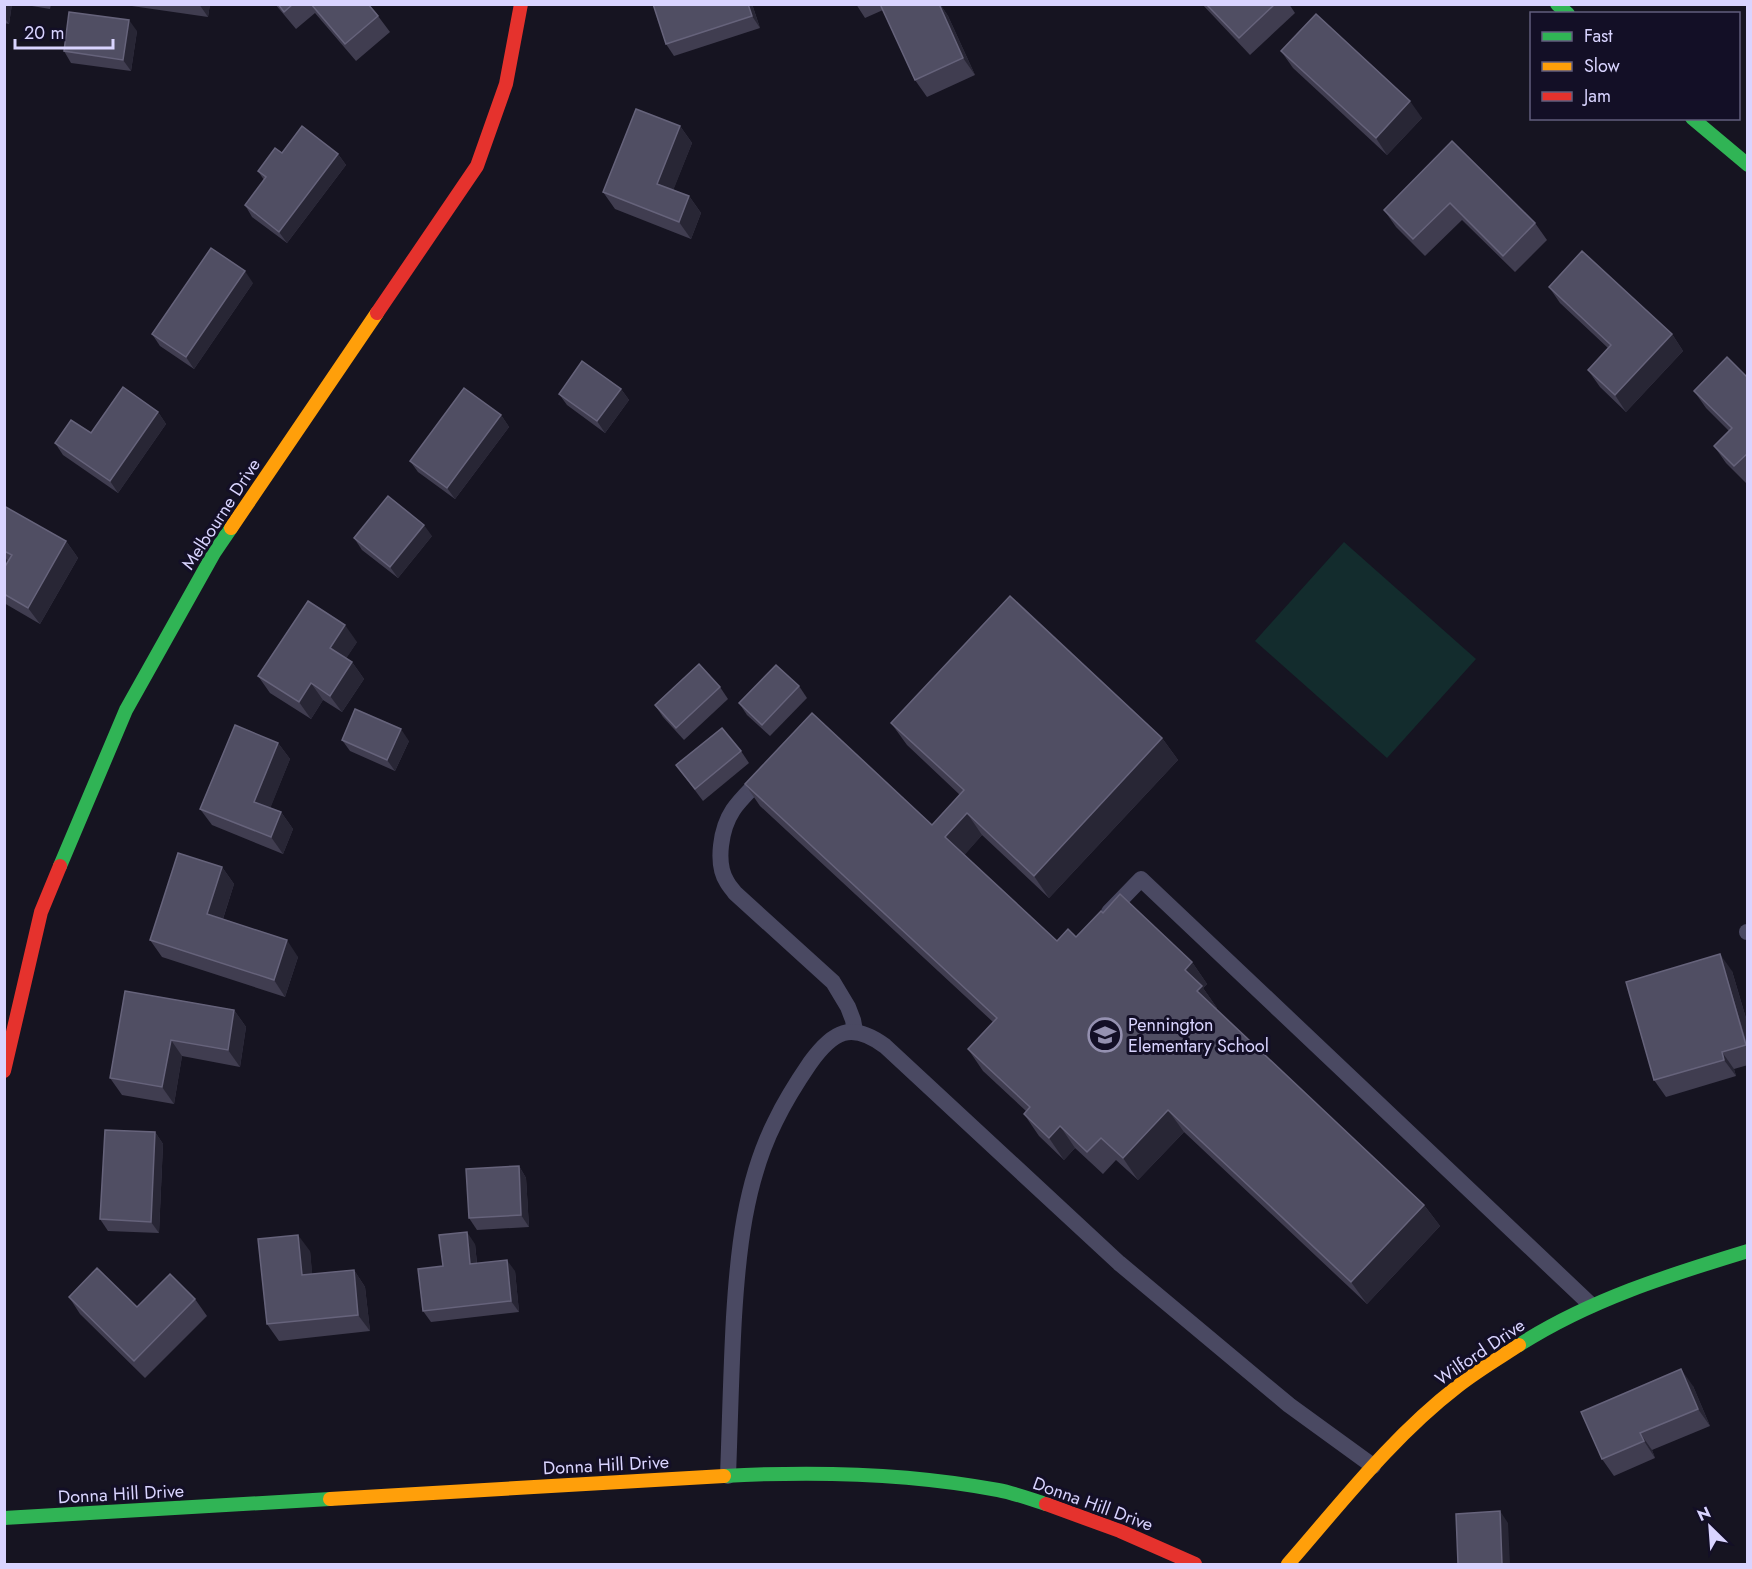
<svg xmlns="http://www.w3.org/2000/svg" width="1752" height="1569" font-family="Jost,sans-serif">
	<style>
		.green { fill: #132c2d }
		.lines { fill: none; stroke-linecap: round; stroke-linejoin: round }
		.lane { stroke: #4a4962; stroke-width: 16 }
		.fast { stroke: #30b455; stroke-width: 14 }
		.slow { stroke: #ff9f0a; stroke-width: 14 }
		.jam { stroke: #e5322d; stroke-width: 14 }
		.wall { fill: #403d50 }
		.shaded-wall { fill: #282635 }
		.building { fill: #504e63; stroke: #66637b; stroke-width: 1.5 }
		.labels { text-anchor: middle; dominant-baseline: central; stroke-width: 6; stroke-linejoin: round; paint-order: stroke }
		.street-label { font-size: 18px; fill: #d9d4ff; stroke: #130f26 }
		.poi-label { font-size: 18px; fill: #d9d4ff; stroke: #130f26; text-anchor: start }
	</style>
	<rect width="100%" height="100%" fill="#161421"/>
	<polygon class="green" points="1344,542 1476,659 1387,758 1255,641"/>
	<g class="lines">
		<g class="lane">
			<path d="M764,775C754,787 741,798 733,810C721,828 715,863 727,882C729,886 733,890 735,893L833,982L848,1007L853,1020L855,1031"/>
			<polyline points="1109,912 1141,879 1591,1305"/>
			<polyline points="1747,932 1748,932"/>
			<path d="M728,1476C730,1423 731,1370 734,1317C738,1251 745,1182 775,1122C785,1101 797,1082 810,1063C833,1031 851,1021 885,1046L1119,1263L1289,1405L1373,1466"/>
		</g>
		<g class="fast">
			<polyline points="1557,4 1568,14"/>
			<polyline points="1692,118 1748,165"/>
			<polyline points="60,866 126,710 214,553 231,528"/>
			<path d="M1519,1345C1589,1300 1669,1275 1748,1251"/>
			<path d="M724,1476C815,1471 908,1473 998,1490C1014,1493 1030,1499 1046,1504"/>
			<polyline points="4,1518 330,1499"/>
		</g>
		<g class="slow">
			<polyline points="231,528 377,313"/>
			<polyline points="330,1499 724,1476"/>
			<path d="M1288,1564C1342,1502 1393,1436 1458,1386C1477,1371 1499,1358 1519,1345"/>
		</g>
		<g class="jam">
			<polyline points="377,313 477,166 506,84 521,4"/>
			<polyline points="4,1071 41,912 60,866"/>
			<polyline points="1046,1504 1120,1531 1195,1564"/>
		</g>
	</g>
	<g class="wall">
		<polygon points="4,4 12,4 9,24 4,23"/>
		<polygon points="20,4 51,4 50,9"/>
		<polygon points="118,4 210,4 208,17"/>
		<polygon points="275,4 368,4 378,16 390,32 356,61 315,13 296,29"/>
		<polygon points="653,4 752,4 760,28 674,56 666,44"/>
		<polygon points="856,4 940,4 948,16 975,75 927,97 915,80 883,10 865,18"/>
		<polygon points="1202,4 1289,4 1295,13 1250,55"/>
		<polygon points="137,31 131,71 71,63 64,51"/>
		<polygon points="1281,51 1422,118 1387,155 1293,68"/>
		<polygon points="680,126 692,143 673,190 689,196 701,213 691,239 615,209 603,192"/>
		<polygon points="1452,141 1535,223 1547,240 1515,272 1462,220 1425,256 1396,227 1384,210"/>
		<polygon points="282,153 338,154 346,165 287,243 252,217 245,205 264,180 258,171"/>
		<polygon points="253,283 194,369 160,346 152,334"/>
		<polygon points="1549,287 1672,334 1683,351 1626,412 1600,387 1588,370 1608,348 1560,303"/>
		<polygon points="1748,378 1748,481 1746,483 1726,463 1714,446 1729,431 1706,408 1694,391"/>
		<polygon points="621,389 629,400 605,433 567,405 559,394"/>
		<polygon points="158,412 166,424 118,493 63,455 55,443"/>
		<polygon points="501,415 509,427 455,499 418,472 410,461"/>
		<polygon points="4,506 66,541 78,558 40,624 4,603"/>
		<polygon points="432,536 398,578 362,550 354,538"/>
		<polygon points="357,642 346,658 352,662 364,679 342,712 323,700 311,719 270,693 258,676"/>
		<polygon points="799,686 807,698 770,736 747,715 739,703"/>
		<polygon points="720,687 728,699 684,740 663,717 655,705"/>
		<polygon points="891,723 1162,738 1178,760 1049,898 982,835 964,855 1057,941 1076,937 1103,913 1192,962 1207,984 1203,988 1217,1008 1216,1009 1424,1205 1440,1226 1367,1304 1184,1132 1138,1180 1116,1160 1103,1174 1075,1148 1064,1160 1039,1136 1024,1114 1026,1111 983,1071 968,1049 993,1022 760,806 745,784 932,825 960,795 907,745"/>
		<polygon points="342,740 409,741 395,771 350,751"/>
		<polygon points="278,743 290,759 270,808 281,812 293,829 283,854 212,825 200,809"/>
		<polygon points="741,751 749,763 703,801 676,765"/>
		<polygon points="222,867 234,884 223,919 298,957 285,997 162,957 150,940"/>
		<polygon points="1732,971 1748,1025 1748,1065 1734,1069 1736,1076 1666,1097 1654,1080"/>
		<polygon points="125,991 234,1010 246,1027 240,1067 182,1056 174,1104 122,1095 110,1078"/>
		<polygon points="155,1132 163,1144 159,1233 108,1231 100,1219"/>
		<polygon points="519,1166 526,1178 529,1227 477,1230 469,1218"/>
		<polygon points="475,1244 477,1263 515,1271 519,1312 431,1322 423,1311 443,1266"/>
		<polygon points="310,1251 312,1274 354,1270 365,1287 370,1331 279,1341 267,1324"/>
		<polygon points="69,1297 137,1307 195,1299 207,1316 145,1378 80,1314"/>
		<polygon points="1693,1386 1710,1426 1652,1450 1655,1458 1614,1476 1602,1459"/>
	</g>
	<g class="shaded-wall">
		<polygon points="4,4 12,4 9,24 4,17"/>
		<polygon points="199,4 210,4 208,17"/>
		<polygon points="748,4 752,4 760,28 752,16"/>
		<polygon points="939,4 940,4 948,16 975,75 963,58"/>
		<polygon points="129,20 137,31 131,71 123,60"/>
		<polygon points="1410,101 1422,118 1387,155 1376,138"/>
		<polygon points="680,126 692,143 669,201 657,184"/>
		<polygon points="338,154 346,165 287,243 279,232"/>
		<polygon points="689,196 701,213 691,239 679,222"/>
		<polygon points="245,271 253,283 194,369 186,357"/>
		<polygon points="1672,334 1683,351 1626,412 1615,395"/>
		<polygon points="621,389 629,400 605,433 597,421"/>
		<polygon points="158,412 166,424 118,493 110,481"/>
		<polygon points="501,415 509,427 455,499 447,488"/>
		<polygon points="424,525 432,536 398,578 390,567"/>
		<polygon points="66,541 78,558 40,624 28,608"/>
		<polygon points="4,556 11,565 4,575"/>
		<polygon points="345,625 357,642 342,665 330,648"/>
		<polygon points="352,662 364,679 342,712 330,696"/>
		<polygon points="311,683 323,700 311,719 299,702"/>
		<polygon points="401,729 409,741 395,771 387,760"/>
		<polygon points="1162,738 1178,760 1049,898 1034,876"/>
		<polygon points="278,743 290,759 266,819 254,802"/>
		<polygon points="281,812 293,829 283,854 271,837"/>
		<polygon points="967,813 982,835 961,859 945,837"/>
		<polygon points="222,867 234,884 219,931 207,914"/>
		<polygon points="287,940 298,957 285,997 274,980"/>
		<polygon points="1720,954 1732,971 1748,1025 1748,1047"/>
		<polygon points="1192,962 1207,984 1203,988 1217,1008 1212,1013 1197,991 1185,970"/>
		<polygon points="234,1010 246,1027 240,1067 228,1050"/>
		<polygon points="171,1040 182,1056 174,1104 162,1087"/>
		<polygon points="1722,1052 1734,1069 1736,1076 1724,1060"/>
		<polygon points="1168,1110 1184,1132 1138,1180 1123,1158"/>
		<polygon points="1060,1126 1075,1148 1064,1160 1049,1138"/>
		<polygon points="155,1132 163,1144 159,1233 151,1222"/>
		<polygon points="519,1166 526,1178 529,1227 521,1215"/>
		<polygon points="1424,1205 1440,1226 1367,1304 1351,1282"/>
		<polygon points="467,1232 475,1244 478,1276 470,1264"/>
		<polygon points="298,1235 310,1251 314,1292 302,1275"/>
		<polygon points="507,1260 515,1271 519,1312 511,1301"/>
		<polygon points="354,1270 365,1287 370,1331 358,1315"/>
		<polygon points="1681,1369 1693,1386 1710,1426 1698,1409"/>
		<polygon points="1640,1433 1652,1450 1655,1458 1644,1441"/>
		<polygon points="1500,1511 1508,1523 1510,1564 1502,1564"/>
	</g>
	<g class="building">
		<polygon points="278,4 293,4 284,12"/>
		<polygon points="311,4 368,4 378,16 345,44"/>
		<polygon points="653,4 748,4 752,16 666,44"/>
		<polygon points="880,4 939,4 963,58 915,80"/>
		<polygon points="1206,4 1275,4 1239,38"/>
		<polygon points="69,12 129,20 123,60 64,51"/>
		<polygon points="1316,14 1410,101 1376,138 1281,51"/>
		<polygon points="636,109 680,126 657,184 689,196 679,222 603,192"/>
		<polygon points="302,126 338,154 279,232 245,205 266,177 258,171 275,148 282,153"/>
		<polygon points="1452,141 1535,223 1503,256 1450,203 1413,239 1384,210"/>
		<polygon points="211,248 245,271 186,357 152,334"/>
		<polygon points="1582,251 1672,334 1615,395 1588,370 1611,345 1549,287"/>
		<polygon points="1727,357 1748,378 1748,453 1734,466 1714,446 1732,428 1694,391"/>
		<polygon points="582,361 621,389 597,421 559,394"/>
		<polygon points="123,387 158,412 110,481 55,443 71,420 91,433"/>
		<polygon points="464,388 501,415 447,488 410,461"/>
		<polygon points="388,496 424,525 390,567 354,538"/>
		<polygon points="4,506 66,541 28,608 4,594 4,568 12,555 4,551"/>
		<polygon points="1010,596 1162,738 1034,876 967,813 945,837 1057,941 1068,929 1076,937 1101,911 1103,913 1120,894 1192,962 1185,970 1202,986 1197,991 1424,1205 1351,1282 1168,1110 1123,1158 1101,1138 1087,1152 1060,1126 1049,1138 1024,1114 1030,1107 968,1049 997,1018 745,784 812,713 932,825 964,790 891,723"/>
		<polygon points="308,601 345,625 330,648 352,662 330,696 311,683 299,702 258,676"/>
		<polygon points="699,664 720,687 676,728 655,705"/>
		<polygon points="776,665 799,686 762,725 739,703"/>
		<polygon points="355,709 401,729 387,760 342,740"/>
		<polygon points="235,725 278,743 254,802 281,812 271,837 200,809"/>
		<polygon points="722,728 741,751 695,789 676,765"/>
		<polygon points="178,853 222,867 207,914 287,940 274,980 150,940"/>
		<polygon points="1720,954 1746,1045 1722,1052 1724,1060 1654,1080 1626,982"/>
		<polygon points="125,991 234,1010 228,1050 171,1040 162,1087 110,1078"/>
		<polygon points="105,1130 155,1132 151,1222 100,1219"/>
		<polygon points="519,1166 521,1215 469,1218 466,1169"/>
		<polygon points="467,1232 470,1264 507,1260 511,1301 423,1311 418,1269 443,1266 439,1235"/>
		<polygon points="298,1235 302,1275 354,1270 358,1315 267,1324 258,1239"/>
		<polygon points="97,1268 137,1307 170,1274 195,1299 134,1361 69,1297"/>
		<polygon points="1681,1369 1698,1409 1640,1433 1644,1441 1602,1459 1581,1412"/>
		<polygon points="1500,1511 1502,1564 1458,1564 1456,1514"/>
	</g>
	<defs>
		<symbol id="school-ring" viewBox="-11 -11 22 22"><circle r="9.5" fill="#130f26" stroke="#9591b1" stroke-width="1.5"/><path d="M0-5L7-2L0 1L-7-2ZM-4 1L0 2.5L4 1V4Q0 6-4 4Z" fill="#9591b1"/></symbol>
	</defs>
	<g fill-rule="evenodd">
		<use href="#school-ring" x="1086" y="1016" width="38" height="38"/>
	</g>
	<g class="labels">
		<g class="street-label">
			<text transform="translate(221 514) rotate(-57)">Melbourne Drive</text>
			<text transform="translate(1480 1352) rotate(-34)">Wilford Drive</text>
			<text transform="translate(606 1465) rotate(-3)">Donna Hill Drive</text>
			<text transform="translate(121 1494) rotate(-3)">Donna Hill Drive</text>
			<text transform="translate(1093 1504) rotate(20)">Donna Hill Drive</text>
		</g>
		<g class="poi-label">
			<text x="1128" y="1025">Pennington<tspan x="1128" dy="21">Elementary School</tspan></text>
		</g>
	</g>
	<rect width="1752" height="1569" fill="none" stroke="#d9d4ff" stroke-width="12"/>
	<rect x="1530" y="12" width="210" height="108" fill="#130f26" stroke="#625e7d" stroke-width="1.5"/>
	<rect x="1542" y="32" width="30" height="9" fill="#30b455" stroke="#625e7d" stroke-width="1.5"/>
	<text x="1584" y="42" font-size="18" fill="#d9d4ff">Fast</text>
	<rect x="1542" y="62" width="30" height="9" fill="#ff9f0a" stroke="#625e7d" stroke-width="1.5"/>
	<text x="1584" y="72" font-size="18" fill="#d9d4ff">Slow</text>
	<rect x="1542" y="92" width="30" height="9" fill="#e5322d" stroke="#625e7d" stroke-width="1.5"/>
	<text x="1584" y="102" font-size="18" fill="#d9d4ff">Jam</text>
	<g transform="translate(1710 1527) rotate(335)" stroke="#130f26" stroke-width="4.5" paint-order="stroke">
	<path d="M0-4.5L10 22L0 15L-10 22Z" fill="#d9d4ff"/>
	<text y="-9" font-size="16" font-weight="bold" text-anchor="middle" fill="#d9d4ff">N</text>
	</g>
	<path d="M15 39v9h98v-9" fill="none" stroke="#d9d4ff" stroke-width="3"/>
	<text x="24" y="39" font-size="18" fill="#d9d4ff" stroke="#130f26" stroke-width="4.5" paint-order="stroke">20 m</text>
</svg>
